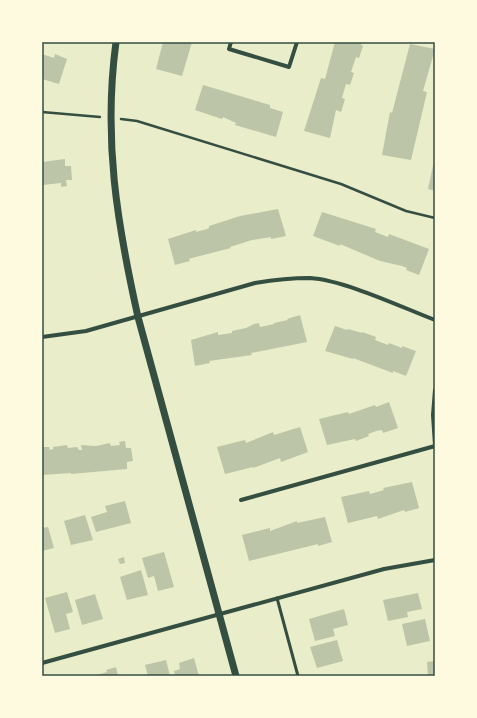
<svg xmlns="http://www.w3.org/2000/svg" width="477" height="718" font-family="Lato,sans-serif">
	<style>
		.building { fill: #bcc5a7 }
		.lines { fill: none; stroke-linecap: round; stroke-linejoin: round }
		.path { stroke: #344e41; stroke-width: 2.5 }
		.service { stroke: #344e41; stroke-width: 3 }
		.minor { stroke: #344e41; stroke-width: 4 }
		.tertiary { stroke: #344e41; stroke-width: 7 }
		.neatline { fill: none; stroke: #344e41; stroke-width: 1.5 }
	</style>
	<rect width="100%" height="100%" fill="#e9edc9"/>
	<g class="building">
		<polygon points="163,42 192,42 182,76 156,69"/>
		<polygon points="335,42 362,42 361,45 363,46 359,58 356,57 351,72 354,73 350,85 346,84 342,98 345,99 341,112 336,110 330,138 304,131 321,78 325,79"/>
		<polygon points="410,44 435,49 423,91 427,92 411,160 382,155 390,112 392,113"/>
		<polygon points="42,54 54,58 55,54 67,59 59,84 42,79"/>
		<polygon points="203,85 270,105 270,108 283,112 276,137 235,125 236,123 223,117 222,119 195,110"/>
		<polygon points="65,159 65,166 71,166 72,180 66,180 67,186 61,187 61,183 42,185 42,162"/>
		<polygon points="434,161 435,161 435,191 428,189"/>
		<polygon points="278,209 286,236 271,239 271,237 252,240 230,247 231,248 192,258 189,259 190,261 175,265 168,239 196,230 196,232 207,229 209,228 209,226 240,216"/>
		<polygon points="322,212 376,229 375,232 388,237 389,234 429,249 419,275 406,270 407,268 402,266 380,261 340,244 340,246 313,236"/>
		<polygon points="300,315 307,342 251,353 252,355 209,361 210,363 195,366 191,340 218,332 218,335 232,333 232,331 246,328 254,324 259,323 260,327 274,324 274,323 288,320 287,319"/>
		<polygon points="335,326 347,330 348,329 362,333 362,332 376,337 375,340 388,345 389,343 402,348 402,346 416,351 406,376 393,371 393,373 353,358 353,359 325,351"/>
		<polygon points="389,402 398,428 383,433 382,430 376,431 368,434 369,436 356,441 355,439 327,445 319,419 348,412 349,414 375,405 376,407"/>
		<polygon points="300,427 308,452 281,462 280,458 253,468 253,467 225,474 217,447 245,440 246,443 273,432 274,435"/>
		<polygon points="125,441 126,448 131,448 133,461 127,462 127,469 71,474 71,473 42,475 42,447 49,447 50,450 53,449 53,447 67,445 68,448 77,447 79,450 82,450 81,445 96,446 110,443 111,446 120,445 119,442"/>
		<polygon points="412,482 419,508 405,512 404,510 378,519 377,516 348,523 341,497 369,491 370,494 384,490 383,488"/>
		<polygon points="125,501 131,523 96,532 91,517 107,512 105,506"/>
		<polygon points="85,515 93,540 71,545 64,521"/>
		<polygon points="325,517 332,542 318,546 318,544 249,561 242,535 270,528 270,531 297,521 297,523"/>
		<polygon points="48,527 54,548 42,551 42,528"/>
		<polygon points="164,552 174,587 158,591 154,576 148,578 142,558"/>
		<polygon points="124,557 125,563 120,564 118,559"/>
		<polygon points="141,570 148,595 127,600 120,577"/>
		<polygon points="67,592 73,612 66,614 70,629 55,633 45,598"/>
		<polygon points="418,593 422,609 407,612 408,617 388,621 383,600"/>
		<polygon points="95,594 103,619 82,625 75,600"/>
		<polygon points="344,609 348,625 333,629 335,636 315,641 309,619"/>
		<polygon points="425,619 430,641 407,646 402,624"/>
		<polygon points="337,640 343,661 317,668 310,647"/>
		<polygon points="194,658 199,676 175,676 174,671 180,669 179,663"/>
		<polygon points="166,660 170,676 148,676 145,665"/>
		<polygon points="435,661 435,676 428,676 427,662"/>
		<polygon points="116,667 118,676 94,676 107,672 106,670"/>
	</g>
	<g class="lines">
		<g class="path">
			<polyline points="42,112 100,117"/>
			<polyline points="121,119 137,121 341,184 406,211 435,218"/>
		</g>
		<polyline class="service" points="277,598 298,676"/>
		<g class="minor">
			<polyline points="231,42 229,49 289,67 297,42"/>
			<path d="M42,337L86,331L255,283C273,280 291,278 310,278C344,280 401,307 435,320"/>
			<polyline points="435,390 433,415 435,445"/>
			<polyline points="241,500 435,446"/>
			<polyline points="42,663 384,569 435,560"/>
		</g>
		<path class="tertiary" d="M116,42C103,139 117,223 138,317L236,676"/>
	</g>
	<rect width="477" height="718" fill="none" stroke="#fefae0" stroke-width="86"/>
	<rect x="43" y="43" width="391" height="632" class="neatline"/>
</svg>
